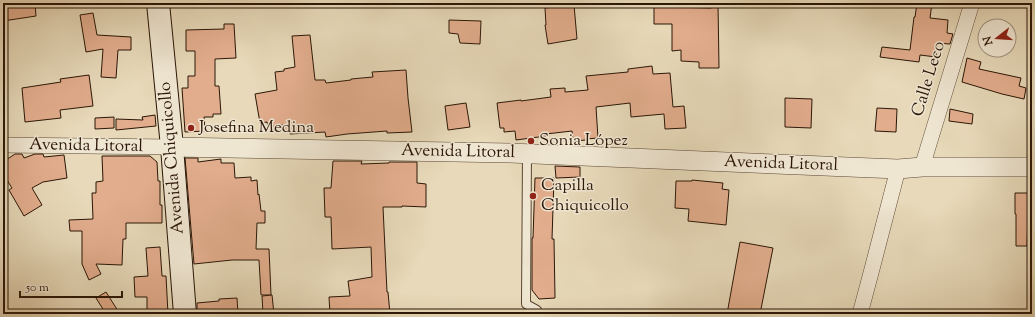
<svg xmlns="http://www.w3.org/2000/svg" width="1035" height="317" font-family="'Sorts Mill Goudy',serif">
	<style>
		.building { fill: #e2ad8d; stroke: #2b1607 }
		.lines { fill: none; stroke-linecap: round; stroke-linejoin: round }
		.service-casing { stroke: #5a4734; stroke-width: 10 }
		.minor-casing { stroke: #5a4734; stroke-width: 16 }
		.tertiary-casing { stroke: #5a4734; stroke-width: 20 }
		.secondary-casing { stroke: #2b1607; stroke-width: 24 }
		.service { stroke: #efe6d2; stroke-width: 8 }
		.minor { stroke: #efe6d2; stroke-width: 15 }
		.tertiary { stroke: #efe6d2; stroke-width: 19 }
		.secondary { stroke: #efe6d2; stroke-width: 22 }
		.poi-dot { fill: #8f2418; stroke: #efe6d2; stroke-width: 1.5 }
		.labels { text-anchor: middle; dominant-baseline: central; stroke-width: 3; stroke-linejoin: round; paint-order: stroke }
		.street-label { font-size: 17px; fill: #2b1607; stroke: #efe6d2 }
		.poi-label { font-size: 17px; fill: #2b1607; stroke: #efe6d2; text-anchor: start }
	</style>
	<rect width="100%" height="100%" fill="#e7d9b9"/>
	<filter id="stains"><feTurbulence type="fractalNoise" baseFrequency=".005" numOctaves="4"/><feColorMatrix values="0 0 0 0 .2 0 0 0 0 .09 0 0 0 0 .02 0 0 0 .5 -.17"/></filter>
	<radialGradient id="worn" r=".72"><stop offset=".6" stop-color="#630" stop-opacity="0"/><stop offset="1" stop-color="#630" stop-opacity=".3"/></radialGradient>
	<g class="building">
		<polygon points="3,3 35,3 36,16 3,21"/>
		<polygon points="654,3 669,3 669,7 711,8 718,4 719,68 699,68 699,62 681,61 681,50 672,51 672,24 654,24"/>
		<polygon points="917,3 932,3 930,18 948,20 947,33 953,34 950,44 937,43 936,57 920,55 919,62 880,57 882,47 910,50 914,17 915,17"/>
		<polygon points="574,5 577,39 548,44 545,25 546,25 545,8"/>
		<polygon points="93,13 97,35 131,37 131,50 118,50 116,78 101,77 103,49 86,52 80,15"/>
		<polygon points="449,20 481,21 480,44 460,43 458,34 449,33"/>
		<polygon points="224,24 234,24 236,58 215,59 215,86 219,86 221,114 213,114 213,117 204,117 205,131 185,132 182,88 188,88 188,76 195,76 195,51 186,51 186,30 224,29"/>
		<polygon points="310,35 315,80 325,80 326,83 351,80 351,79 373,77 372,72 406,70 408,98 412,132 387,133 387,131 347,134 326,137 325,132 290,134 290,131 283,131 283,125 268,127 267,122 260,123 255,94 277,90 275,72 284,71 284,69 295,67 292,36"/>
		<polygon points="967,58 981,62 979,69 1021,78 1019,86 1026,88 1024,99 1002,94 962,82"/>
		<polygon points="652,66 653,74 670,73 673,107 684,106 686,128 665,129 664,114 631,117 630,103 596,107 598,138 586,139 586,140 573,141 572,131 546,134 546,136 516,140 515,131 504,132 504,128 500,128 497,103 521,100 521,101 551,97 550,89 565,88 565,92 588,90 586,76 628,72 628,69"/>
		<polygon points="89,75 93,106 60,110 61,118 25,122 22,88 61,82 60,79"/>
		<polygon points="785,98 812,99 811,128 785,127"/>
		<polygon points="466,103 470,127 448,130 445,106"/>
		<polygon points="877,108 897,109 896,132 875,131"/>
		<polygon points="950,109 973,114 972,124 949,121"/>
		<polygon points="155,115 156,126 116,130 116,119 143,120 142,117"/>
		<polygon points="114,117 114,128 95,129 95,118"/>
		<polygon points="15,154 22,154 24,158 35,154 43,154 44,157 64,155 67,178 43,182 32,188 42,205 24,216 9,190 12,188 3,174 3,162"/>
		<polygon points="102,156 150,156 157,162 158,181 160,181 160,205 162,205 162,223 126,223 126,239 123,239 122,265 96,264 101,274 89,280 82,264 82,231 70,231 69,220 93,219 92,193 96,193 96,182 103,181"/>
		<polygon points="185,158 198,158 198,162 221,159 221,163 234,163 235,178 251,177 251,181 257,180 258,195 259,194 261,211 265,211 265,223 257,223 256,249 269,249 271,295 261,295 259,260 232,260 194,264"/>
		<polygon points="333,161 362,161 361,164 389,163 389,162 417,162 417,183 426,184 426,207 402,206 402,207 383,207 387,292 388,292 390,314 330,314 329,297 350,296 348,281 372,277 371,247 332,249 331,217 325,217 324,188 331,188"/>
		<polygon points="555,166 580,167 580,177 556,178"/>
		<polygon points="535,178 554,178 552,239 554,239 555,298 539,299 532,290 532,238 533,238"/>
		<polygon points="692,180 723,183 722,189 729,190 726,225 688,221 689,209 675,208 676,181 692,181"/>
		<polygon points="1015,193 1032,193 1032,214 1028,214 1027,246 1016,246 1016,214 1015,214"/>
		<polygon points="740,242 773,248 760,314 727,314"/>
		<polygon points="160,247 162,276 166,276 168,314 147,314 147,297 135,297 134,277 148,276 146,248"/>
		<polygon points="106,292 120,314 106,314 96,298"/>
		<polygon points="272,295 274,314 263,314 262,296"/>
		<polygon points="237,298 238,314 215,314 214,312 197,314 197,303 219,301 219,299"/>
	</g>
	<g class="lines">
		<defs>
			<polyline id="service" points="527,154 526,304 537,310 537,314"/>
			<g id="minor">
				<polyline points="3,145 172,147"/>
				<polyline points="922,167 972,3"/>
				<polyline points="860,314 872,269 898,169"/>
			</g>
			<polyline id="tertiary" points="172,147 510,153 898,169 922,167 1032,167"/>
			<polyline id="secondary" points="158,3 172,147 185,314"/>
		</defs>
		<use href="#service" class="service-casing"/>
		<use href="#minor" class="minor-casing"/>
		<use href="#tertiary" class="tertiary-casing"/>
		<use href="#secondary" class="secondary-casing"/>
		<use href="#service" class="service"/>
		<use href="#minor" class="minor"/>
		<use href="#tertiary" class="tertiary"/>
		<use href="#secondary" class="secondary"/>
	</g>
	<g class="poi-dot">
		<circle cx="191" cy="128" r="4"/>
		<circle cx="531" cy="141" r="4"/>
		<circle cx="533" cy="196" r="4"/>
	</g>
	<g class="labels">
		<g class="street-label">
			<text transform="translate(929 79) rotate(-73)">Calle Leco</text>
			<text transform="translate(86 146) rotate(1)">Avenida Litoral</text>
			<text transform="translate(458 152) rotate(1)">Avenida Litoral</text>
			<text transform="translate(172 158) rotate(-95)">Avenida Chiquicollo</text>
			<text transform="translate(781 164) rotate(2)">Avenida Litoral</text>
		</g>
		<g class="poi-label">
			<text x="199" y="128">Josefina Medina</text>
			<text x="539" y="141">Sonia López</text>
			<text x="541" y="186">Capilla<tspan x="541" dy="20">Chiquicollo</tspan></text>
		</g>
	</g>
	<rect width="1035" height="317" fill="none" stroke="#e7d9b9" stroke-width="16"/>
	<rect x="4" y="4" width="1027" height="309" fill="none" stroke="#2b1607" stroke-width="2"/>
	<rect x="8" y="8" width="1019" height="301" fill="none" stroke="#2b1607"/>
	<g transform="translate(997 38) rotate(253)"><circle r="19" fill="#efe6d2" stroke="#a19381"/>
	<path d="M0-3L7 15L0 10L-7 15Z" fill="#8f2418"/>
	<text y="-6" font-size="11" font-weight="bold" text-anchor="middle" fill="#2b1607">N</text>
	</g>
	<path d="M20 291v6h102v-6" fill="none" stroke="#2b1607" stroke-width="2"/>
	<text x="26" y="291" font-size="12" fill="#2b1607" stroke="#efe6d2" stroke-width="3" paint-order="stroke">50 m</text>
	<rect width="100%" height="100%" filter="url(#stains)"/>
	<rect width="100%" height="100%" fill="url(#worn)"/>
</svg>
